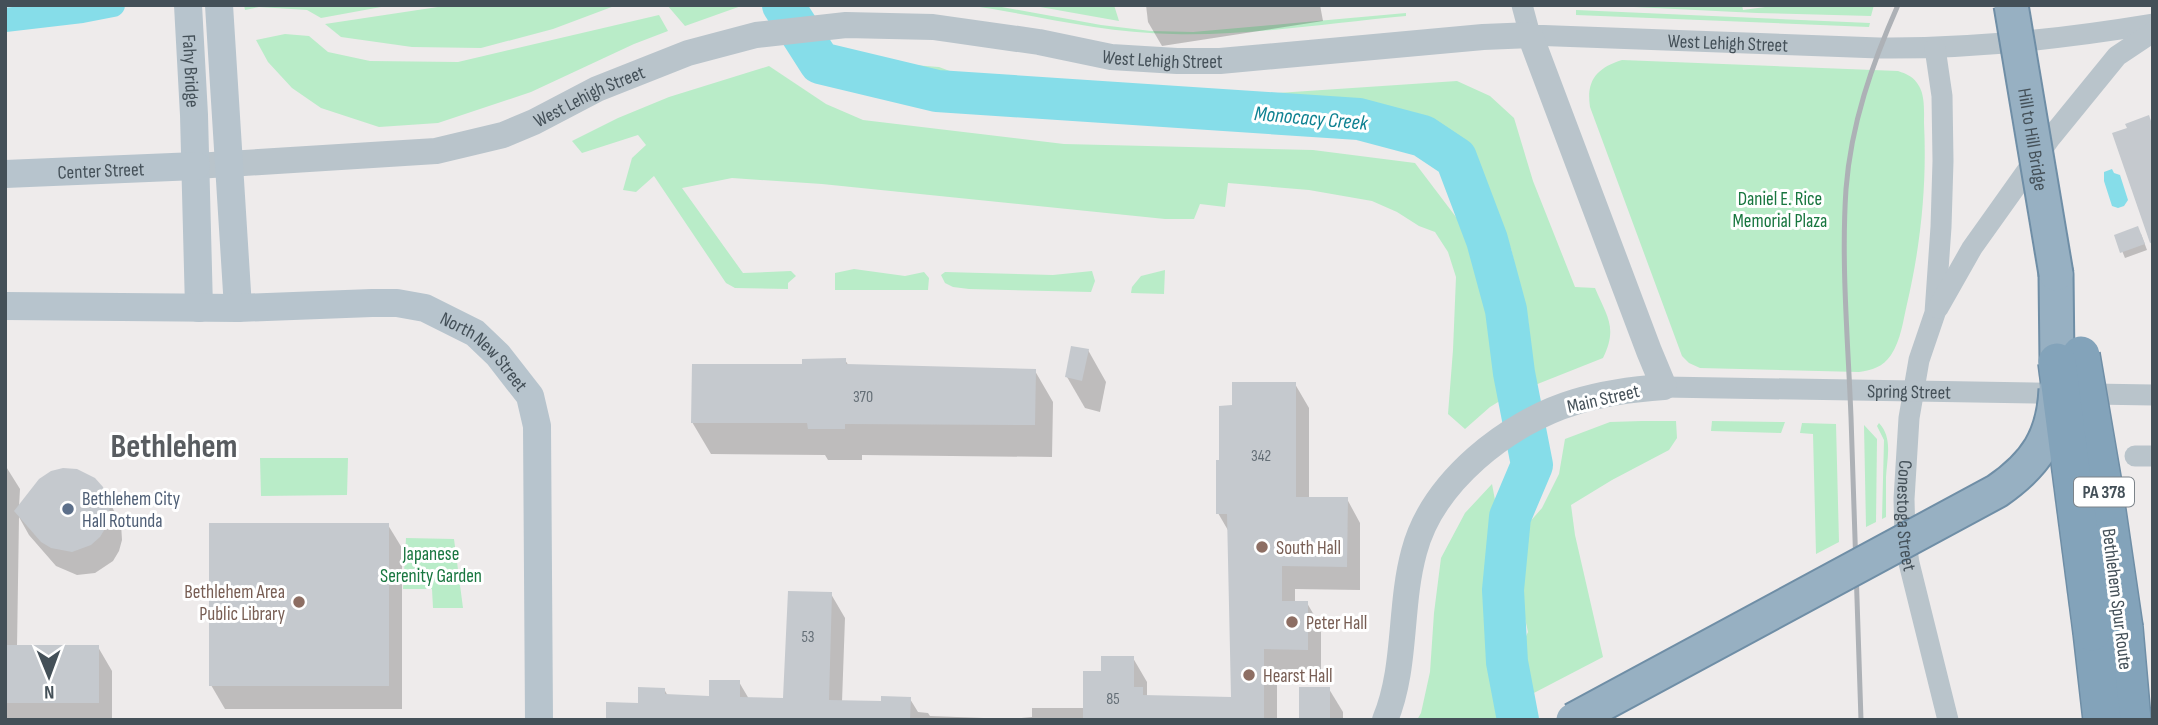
<svg xmlns="http://www.w3.org/2000/svg" width="2158" height="725" font-family="'Sofia Sans Condensed',sans-serif">
	<style>
		.green { fill: #b9ecc8 }
		.water { fill: #86dde9 }
		.shadow { fill: #0003 }
		.lines { fill: none; stroke-linecap: round; stroke-linejoin: round }
		.canal { stroke: #86dde9; stroke-width: 24 }
		.river { stroke: #86dde9; stroke-width: 42 }
		.building { fill: #c5c9ce }
		.trunk-casing { stroke: #6f8ea6; stroke-width: 37 }
		.motorway-casing { stroke: #6f8ea6; stroke-width: 40 }
		.minor { stroke: #b9c4cb; stroke-width: 21 }
		.tertiary { stroke: #b9c4cb; stroke-width: 26 }
		.secondary { stroke: #b7c4cd; stroke-width: 28 }
		.trunk { stroke: #97b0c2; stroke-width: 33 }
		.motorway { stroke: #83a3ba; stroke-width: 37 }
		.rail { stroke: #adb1b6; stroke-width: 5 }
		.trunk-bridge-casing { stroke: #6f8ea6; stroke-width: 37; stroke-linecap: butt }
		.motorway-bridge-casing { stroke: #6f8ea6; stroke-width: 40; stroke-linecap: butt }
		.trunk-bridge { stroke: #97b0c2; stroke-width: 33 }
		.motorway-bridge { stroke: #83a3ba; stroke-width: 37 }
		.service-dot { fill: #5c6f8a; stroke: #fff; stroke-width: 2.5 }
		.education-dot { fill: #8d6e63; stroke: #fff; stroke-width: 2.5 }
		.labels { text-anchor: middle; stroke-width: 6; stroke-linejoin: round; paint-order: stroke }
		.number-label { font-size: 16px; fill: #646e76 }
		.shield { fill: #fff; stroke: #7c848a; stroke-width: 2 }
		.shield-label { font-size: 18px; font-weight: bold; fill: #445058 }
		.street-label { font-size: 19px; fill: #445058; stroke: #fff }
		.park-label { font-size: 19px; fill: #18763f; stroke: #fff }
		.service-label { font-size: 19px; fill: #4e5e75; stroke: #fff; text-anchor: start }
		.education-label { font-size: 19px; fill: #785e54; stroke: #fff; text-anchor: start }
		.water-label { font-size: 21px; font-style: italic; fill: #0f8292; stroke: #fff }
		.town-label { font-size: 33px; font-weight: bold; fill: #585c60; stroke: #fff }
	</style>
	<rect width="100%" height="100%" fill="#eeebeb"/>
	<g class="green">
		<path d="M244 5H392L321 18 307 10 259 7 245 10Z"/>
		<path d="M451 5H617L553 29 481 48 412 47 341 37 325 24Z"/>
		<path d="M667 5H744L685 26Z"/>
		<path d="M967 5H991L1101 25 1151 31 1193 32 1406 13V16C1331 23 1248 36 1173 34 1103 33 1036 15 967 5Z"/>
		<path d="M1029 5H1114L1119 21Z"/>
		<path d="M1593 5H1742L1743 10 1780 5H1874L1871 16 1757 13Z"/>
		<path d="M1576 10 1870 23 1869 27 1576 15Z"/>
		<path d="M659 15 668 31 634 44 531 92 438 123 379 127 321 108 292 88 268 62 256 40 285 34 309 36 328 52 370 61 458 62Z"/>
		<path d="M1622 60 1898 71C1907 74 1914 77 1919 86 1925 96 1924 111 1924 123 1927 184 1921 244 1907 304 1903 321 1901 340 1891 355 1883 367 1872 370 1859 372L1700 368 1689 363 1682 356 1590 107C1586 80 1597 68 1622 60Z"/>
		<path d="M874 62 939 67 971 79 1187 99 1457 81 1490 96 1514 118 1533 181 1575 287 1595 288C1607 317 1618 327 1603 358L1535 385 1528 320 1511 249 1477 172 1451 134 1404 110 1303 103H1207L1146 100 933 80Z"/>
		<path d="M769 66 826 104 863 120 1064 144 1313 150 1415 163 1459 221 1484 283 1501 358 1503 399 1490 407 1465 429 1448 414 1453 350 1456 277 1448 252 1435 232 1419 226 1397 212 1372 201 1309 190 1228 183 1225 207 1200 204 1194 219H1165L822 184 732 178 682 188 743 273 791 271 796 276 788 283V289L735 288 726 283 654 176 636 192 623 190 632 158 646 145 638 135 582 153 572 141 618 118 669 97Z"/>
		<path d="M854 269 905 276 924 272 929 278 928 290H835V273Z"/>
		<path d="M1165 270 1164 294 1131 293 1132 287 1141 276Z"/>
		<path d="M1092 271 1095 281 1091 292 969 289 953 287 945 283 941 275 945 272 1053 275Z"/>
		<path d="M1642 421H1676L1677 438 1669 450 1612 480 1571 505 1575 535 1603 657 1530 695 1521 647 1528 632 1518 587 1521 532 1542 508 1559 474 1565 439 1610 422Z"/>
		<path d="M1712 421 1785 422 1781 433 1711 431Z"/>
		<path d="M1802 423 1836 424 1839 542 1816 554 1813 434 1800 433Z"/>
		<path d="M1879 423C1893 438 1887 458 1886 477 1886 490 1886 503 1886 517L1882 519 1884 440 1877 426Z"/>
		<path d="M1864 425 1877 439 1876 522 1866 527Z"/>
		<path d="M260 458H348L347 495 261 496Z"/>
		<path d="M1492 484 1498 516 1489 566 1490 648 1509 716 1501 720H1417L1421 713 1430 672 1434 613 1441 558 1465 513Z"/>
		<path d="M406 538 454 539 463 608H433L432 589H403Z"/>
	</g>
	<path class="water" d="M2112 169 2114 173 2120 175 2128 200 2124 206 2118 208 2112 206 2104 181V172Z"/>
	<g class="shadow">
		<path d="M1146 5H1320L1323 21 1162 46 1148 22Z"/>
		<path d="M2141 234 2147 250 2125 258 2116 236Z"/>
		<path d="M1088 350 1106 382 1100 412 1085 408 1067 377Z"/>
		<path d="M845 360 849 366 1035 371 1053 402 1052 457 862 455V460H828L825 455 711 454 692 422 804 365Z"/>
		<path d="M1295 384 1309 408V499H1347L1360 523V590L1295 589V603H1307L1321 627V674L1277 673V720H608L639 704 664 689 668 696 711 697 739 682 749 699 785 700 831 594 845 618 842 702H883L910 699 918 712 928 713 930 716 1011 719 1032 717V708H1084L1103 673 1133 658 1147 682V697L1233 699 1229 532 1218 513 1233 407Z"/>
		<path d="M5 465 20 489 19 507 102 488 121 524 122 540 119 551 113 561 95 573 77 575 56 566 29 535 19 517 17 647H98L112 671V720H5Z"/>
		<path d="M388 525 402 548V709H225L211 685Z"/>
		<path d="M1329 689 1343 712V720H1300Z"/>
	</g>
	<g class="lines">
		<path class="canal" d="M5 20 82 11 113 5"/>
		<path class="river" d="M783 5 820 63 937 91 1359 119 1423 136 1456 158 1487 240 1506 310 1514 373 1532 465 1510 517 1503 590 1507 662 1518 720"/>
	</g>
	<g class="building">
		<path d="M2149 115 2153 127V242L2150 243 2112 133 2127 128 2125 124Z"/>
		<path d="M2138 226 2145 244 2120 253 2114 235Z"/>
		<path d="M1071 346 1089 349 1082 381 1065 377Z"/>
		<path d="M846 358V364L1036 369 1035 425 845 424V429H808L807 423H691L692 364H802V359Z"/>
		<path d="M1232 382H1296V497H1348L1347 567 1282 566V601H1308V650L1264 649V720H1083V671H1101V656H1134V687H1143V695L1231 697 1227 514H1216V460H1219V406L1232 405Z"/>
		<path d="M63 468 77 469 95 478 103 487 110 507 106 527 100 537 91 545 72 552 51 548 41 542 14 511 39 479 51 471Z"/>
		<rect x="209" y="523" width="180" height="163"/>
		<path d="M788 591 832 592 829 700 881 701V696L911 697 910 720H606V702L638 703V687L665 688V694L709 696V680H740V697L783 698Z"/>
		<rect x="5" y="645" width="94" height="58"/>
		<rect x="1299" y="687" width="31" height="33"/>
	</g>
	<g class="lines">
		<g class="trunk-casing">
			<path id="trunk" d="M2056 274 2057 362"/>
		</g>
		<g class="motorway-casing">
			<g id="motorway">
				<path d="M2124 628 2132 720"/>
				<path d="M2092 632 2102 720"/>
			</g>
		</g>
		<g class="minor">
			<path id="s1" d="M1522 5 1530 35 1879 48C1971 49 2062 39 2153 24"/>
			<path id="s2" d="M1935 48 1942 96 1943 161 1941 227 1935 313 1919 360 1909 418 1904 499 1905 537 1909 563 1948 720"/>
			<path d="M1938 308 1972 248 2051 137 2117 56 2153 32"/>
			<path id="s3" d="M1664 387 2153 395"/>
			<path d="M2135 456H2153"/>
		</g>
		<path class="tertiary" id="s4" d="M196 166 436 151 503 135 534 122 597 89 688 53 756 35 846 25 933 27 1039 42 1111 57 1177 61H1220L1483 37 1530 35 1649 351 1664 387C1634 389 1604 393 1575 402 1508 422 1432 482 1414 552 1399 607 1407 667 1385 720"/>
		<g class="secondary">
			<path id="s5" d="M188 5 194 115 199 308"/>
			<path d="M219 5 238 308"/>
			<path id="s6" d="M5 174 196 166"/>
			<path id="s7" d="M5 306 238 308 372 303H397L425 308 475 333 498 355 530 396 537 426 539 720"/>
		</g>
		<use href="#trunk" class="trunk"/>
		<use href="#motorway" class="motorway"/>
		<path class="rail" d="M1861 720C1858 619 1854 518 1851 417 1848 341 1841 264 1846 189 1851 124 1872 64 1898 5"/>
		<g class="trunk-bridge-casing">
			<g id="trunk-bridge">
				<path id="s8" d="M2011 5 2056 274"/>
				<path d="M1573 720 1997 491C2036 464 2054 437 2056 389"/>
			</g>
		</g>
		<g class="motorway-bridge-casing">
			<g id="motorway-bridge">
				<path d="M2081 355 2103 484 2124 628"/>
				<path d="M2057 362 2092 632"/>
			</g>
		</g>
		<use href="#trunk-bridge" class="trunk-bridge"/>
		<use href="#motorway-bridge" class="motorway-bridge"/>
	</g>
	<circle class="service-dot" cx="68" cy="509" r="7"/>
	<g class="education-dot">
		<circle cx="1262" cy="547" r="7"/>
		<circle cx="299" cy="602" r="7"/>
		<circle cx="1292" cy="622" r="7"/>
		<circle cx="1249" cy="675" r="7"/>
	</g>
	<g class="labels">
		<g class="number-label">
			<text x="863" y="402">370</text>
			<text x="1261" y="461">342</text>
			<text x="808" y="642">53</text>
			<text x="1113" y="704">85</text>
		</g>
		<rect class="shield" x="2074" y="477.5" width="60" height="29" rx="5"/>
		<g class="shield-label">
			<text x="2104" y="498">PA 378</text>
		</g>
		<g class="street-label">
			<text dy="7" stroke="none"><textPath href="#s1" startOffset="229">West Lehigh Street</textPath></text>
			<text dy="7" stroke="none"><textPath href="#s4" startOffset="992">West Lehigh Street</textPath></text>
			<text dy="7" stroke="none"><textPath href="#s5" startOffset="66">Fahy Bridge</textPath></text>
			<text dy="7" stroke="none"><textPath href="#s4" startOffset="404">West Lehigh Street</textPath></text>
			<text dy="7" stroke="none"><textPath href="#s8" startOffset="136">Hill to Hill Bridge</textPath></text>
			<text dy="7" stroke="none"><textPath href="#s6" startOffset="96">Center Street</textPath></text>
			<text dy="7" stroke="none"><textPath href="#s7" startOffset="495">North New Street</textPath></text>
			<text dy="7" stroke="none"><textPath href="#s3" startOffset="245">Spring Street</textPath></text>
			<text transform="translate(1603 398) rotate(-13)" y="7">Main Street</text>
			<text dy="7" stroke="none"><textPath href="#s2" startOffset="472">Conestoga Street</textPath></text>
			<text transform="translate(2118 599) rotate(83)" y="7">Bethlehem Spur Route</text>
		</g>
		<g class="park-label">
			<text x="1780" y="205">Daniel E. Rice<tspan x="1780" dy="22">Memorial Plaza</tspan></text>
			<text x="431" y="560">Japanese<tspan x="431" dy="22">Serenity Garden</tspan></text>
		</g>
		<g class="service-label">
			<text x="82" y="505">Bethlehem City<tspan x="82" dy="22">Hall Rotunda</tspan></text>
		</g>
		<g class="education-label">
			<text x="1276" y="554">South Hall</text>
			<text x="285" y="598" text-anchor="end">Bethlehem Area<tspan x="285" dy="22">Public Library</tspan></text>
			<text x="1306" y="629">Peter Hall</text>
			<text x="1263" y="682">Hearst Hall</text>
		</g>
		<g class="water-label">
			<text transform="translate(1311 118) rotate(5)" y="7">Monocacy Creek</text>
		</g>
		<g class="town-label">
			<text x="174" y="457">Bethlehem</text>
		</g>
	</g>
	<rect width="2158" height="725" fill="none" stroke="#445058" stroke-width="14"/>
	<g transform="translate(49 676) rotate(179)" stroke="#ffffff" stroke-width="5" paint-order="stroke">
	<path d="M0-5L12 26L0 18L-12 26Z" fill="#445058"/>
	<text y="-10" font-size="19" font-weight="bold" text-anchor="middle" fill="#445058">N</text>
	</g>
</svg>
